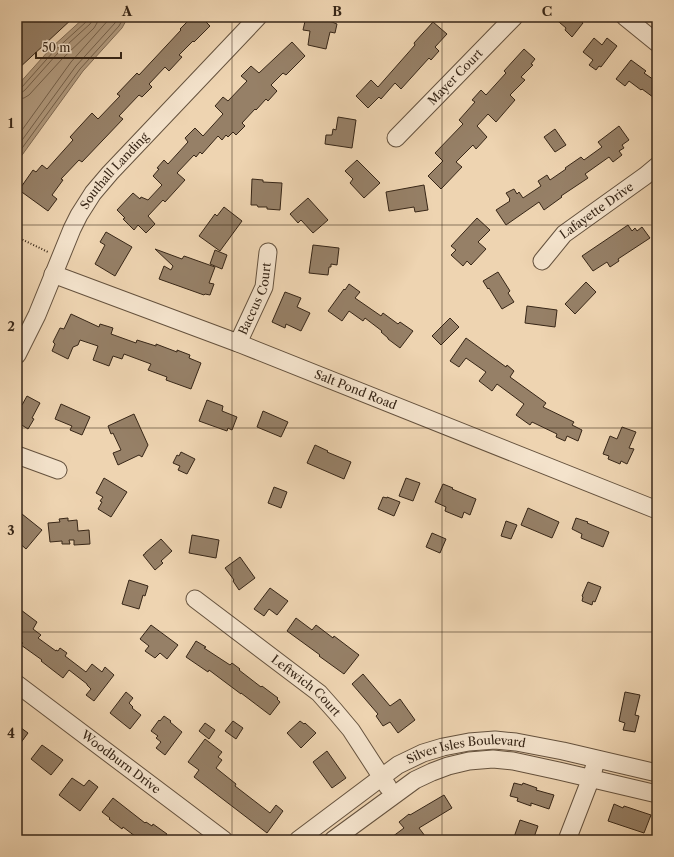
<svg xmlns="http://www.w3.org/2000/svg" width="674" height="857" font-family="'Libre Caslon Text',serif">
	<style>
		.water { fill: #b0997d; stroke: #806b54 }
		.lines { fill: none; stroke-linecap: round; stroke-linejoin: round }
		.shore { stroke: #74604a; stroke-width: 1 }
		.building { fill: #968067; stroke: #372617 }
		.minor-casing { stroke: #65523e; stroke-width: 19 }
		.path { stroke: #372617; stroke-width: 2; stroke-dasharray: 1 2; stroke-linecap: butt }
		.minor { stroke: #f4e3cc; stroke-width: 17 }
		.grid { fill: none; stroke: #372617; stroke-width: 1; stroke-opacity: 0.55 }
		.labels { text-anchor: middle; stroke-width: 3; stroke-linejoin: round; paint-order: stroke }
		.street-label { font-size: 12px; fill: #372617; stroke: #f4e3cc }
		.neatline { fill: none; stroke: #372617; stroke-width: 1.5 }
		.grid-label { font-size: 13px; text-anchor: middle; font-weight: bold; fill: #372617 }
	</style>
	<rect width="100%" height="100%" fill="#eed4b1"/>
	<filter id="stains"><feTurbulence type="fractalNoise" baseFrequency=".005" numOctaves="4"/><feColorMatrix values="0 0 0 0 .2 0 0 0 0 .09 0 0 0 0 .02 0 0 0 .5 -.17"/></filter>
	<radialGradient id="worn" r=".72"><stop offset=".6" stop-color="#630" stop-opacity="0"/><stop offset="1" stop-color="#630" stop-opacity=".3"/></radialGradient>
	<path class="water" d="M85 17H128L122 28 83 71 17 162V86L51 48Z"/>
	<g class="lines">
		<g class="shore">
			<path d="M17 88 22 87 54 51 86 22 87 17"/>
			<path d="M17 93H21L25 90 57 54 90 24 92 21V17"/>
			<path d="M17 99 24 98 29 95 62 59 94 28 97 23 98 17"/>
			<path d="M17 137 71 62 111 17"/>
			<path d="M17 147 76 66 115 23 118 17"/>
			<path d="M17 155 80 69 119 26 124 17"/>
		</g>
	</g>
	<g class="building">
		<path d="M17 17H74L17 70Z"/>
		<path d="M192 17H201L210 26 194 42 193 41 179 55 182 57 169 71 165 67 149 84 152 87 142 97 139 95 119 116 123 119 82 162 79 160 61 179 63 180 52 195 57 199 48 211 19 190 33 170 36 172 42 165 47 169 73 140 70 137 92 113 98 119 120 96 117 94 137 73 139 75 181 30 180 29Z"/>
		<path d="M306 17 332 22 337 24 335 33 330 32 326 49 308 45 310 31 303 30Z"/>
		<path d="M553 17H576L583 23 572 37 565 30 566 28Z"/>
		<path d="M433 22 447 34 435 47 439 51 431 60 429 58 401 89 395 83 381 99 379 97 368 108 356 96 371 80 378 87 415 45 414 43Z"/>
		<path d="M594 38 602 45 607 38 617 46 601 67 599 66 596 70 589 65 593 60 583 52Z"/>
		<path d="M292 42 305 56 286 75 283 73 271 85 277 91 268 101 266 99 256 110 255 109 242 123 245 126 236 135 233 132 228 137 226 135 222 140 218 136 202 154 200 152 196 157 194 155 177 173 185 180 165 202 163 200 148 216 155 224 146 233 138 225 134 230 123 219 125 218 117 210 133 193 140 199 141 197 148 200 162 185 153 176 159 169 157 168 164 160 168 164 188 142 185 138 195 128 203 136 223 114 215 106 223 97 228 101 247 81 241 76 251 66 259 73Z"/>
		<path d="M524 49 535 59 531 64 533 65 521 77 525 80 510 95 515 100 496 122 488 114 477 126 487 137 476 149 473 145 456 162 462 167 441 189 428 176 443 161 435 153 463 124 459 120 475 102 472 100 481 90 486 95 506 73 504 71Z"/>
		<path d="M631 60 646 71 644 73 657 82V100L642 89 641 90 629 81 625 86 616 79Z"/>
		<path d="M338 117 356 120 352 148 325 144 326 135H332L333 129 336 130Z"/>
		<path d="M619 126 629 140 622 145 624 148 619 151 622 155 613 162 609 157 585 174 588 178 561 196 562 197 544 210 539 202 506 225 496 210 510 201 509 200 510 199 506 193 514 189 517 194 519 192 523 198 541 186 538 181 547 175 550 180 566 169 565 168 581 157 584 160 602 147 598 142Z"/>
		<path d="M555 129 566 145 555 152 544 137Z"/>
		<path d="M357 160 380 183 364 198 350 183 353 179 345 171Z"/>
		<path d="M252 179 263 180V182L282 183 280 210 267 209V207H258L257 205H251Z"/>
		<path d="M424 185 428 210 415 212 414 207 389 211 386 192Z"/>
		<path d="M308 198 328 220 313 233 301 220 298 223 290 214Z"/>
		<path d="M224 207 242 221 220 251 199 236 215 214 217 216Z"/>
		<path d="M477 218 490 230 478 242 486 249 471 265 467 261 463 266 451 255 456 250 451 246Z"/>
		<path d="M628 225 632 231 635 228 637 231 642 227 650 238 618 259 619 261 610 267 607 262 593 271 582 256Z"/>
		<path d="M106 232 132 247 115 276 95 264 105 245 100 242Z"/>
		<path d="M313 245 339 248 337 265 331 264V267H329L328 275 309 273Z"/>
		<path d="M155 249 182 259 184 256 215 267 209 283 214 284 210 295 205 294 204 295 159 279 164 266 171 270 173 266Z"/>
		<path d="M215 250 227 255 222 269 210 264Z"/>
		<path d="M498 272 510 291 508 293 514 302 502 309 489 288 488 289 483 281Z"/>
		<path d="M586 282 596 292 575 314 565 304Z"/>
		<path d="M349 284 360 292 355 298 381 316 383 313 398 324 400 322 413 331 400 348 388 339V338L381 332 382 331 365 318 363 321 349 311 342 321 328 311 344 289 345 290Z"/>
		<path d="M285 292 301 298 297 307 310 313 301 331 286 324 285 328 272 322Z"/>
		<path d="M527 306 557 310 555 327 525 323Z"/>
		<path d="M71 314 99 327 100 324 113 328 111 334 136 343 137 340 156 346V344L177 352V350L190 355 189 358 201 363 191 389 166 380 167 377 148 370 151 364 124 354 122 359 113 356 109 366 93 360 98 346 80 340 78 345 73 347 68 359 52 351 55 344 53 342 60 328 64 329Z"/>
		<path d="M450 318 459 327 441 345 432 336Z"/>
		<path d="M466 338 506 367 507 365 514 371 510 377 546 403 543 407 574 422 572 425 582 430 578 441 567 436 565 441 556 437 557 434 532 422 530 425 516 415 524 404 497 384 492 391 479 381 486 372 466 358 459 367 450 361Z"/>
		<path d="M27 396 40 403 32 418 34 419 28 429 17 422V410L21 404 22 405Z"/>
		<path d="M207 400 223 406 222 411 237 417 232 430 228 428 227 431 199 421Z"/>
		<path d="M61 404 90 417 82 435 70 430 72 426 55 419Z"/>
		<path d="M263 411 288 422 281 437 257 427Z"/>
		<path d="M134 414 148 445 142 457 139 455 118 465 113 453 121 450 113 433 111 434 108 426Z"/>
		<path d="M622 427 636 432 629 448 634 449 627 464 621 461 620 464 608 459 609 456 603 454 610 436 617 439Z"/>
		<path d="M315 445 328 451 327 452 351 462 344 479 307 463Z"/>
		<path d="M181 452 195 459 187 474 178 470 180 466 173 463 177 455 179 456Z"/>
		<path d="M104 478 127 492 111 517 98 509 102 502 100 501 103 497 96 493Z"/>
		<path d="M406 478 420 483 413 501 399 496Z"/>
		<path d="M443 484 453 488 452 489 476 499 470 515 464 512 462 518 445 511 446 507 435 502Z"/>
		<path d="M274 487 287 492 281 508 268 503Z"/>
		<path d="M383 497 387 498V497L400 502 394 516 378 509Z"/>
		<path d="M528 508 559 522 552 538 521 525Z"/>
		<path d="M17 510 42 530 26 549 17 541Z"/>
		<path d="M68 518V521L77 520 78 531 89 530 90 544 74 545V540H69L70 544H62V541L50 542 48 523 60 522 59 519Z"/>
		<path d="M576 518 588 522 587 523 609 532 603 547 581 538 582 534 572 529Z"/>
		<path d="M506 521 517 525 511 539 501 536Z"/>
		<path d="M432 533 446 539 440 553 426 547Z"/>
		<path d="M192 535 219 540 216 558 189 553Z"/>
		<path d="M161 539 172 551 161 561 163 563 155 570 143 555 145 554V553Z"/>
		<path d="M240 557 255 578 239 590 233 581 234 580 225 568Z"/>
		<path d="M129 580 148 586 145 596 143 595 139 609 122 604Z"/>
		<path d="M588 582 601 587 595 602 593 601 592 605 582 601 583 597 582 596Z"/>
		<path d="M270 588 288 601 277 615 269 609 264 616 254 609Z"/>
		<path d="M17 607 37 622 33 629 41 635 38 638 56 651V650L58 651 60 648 67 653 65 656 86 672 92 664 102 672 105 667 114 675 94 701 86 695 91 689 87 685V684L69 670 63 678 41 661 42 660 21 645 23 643 20 641 21 640 17 638Z"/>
		<path d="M296 618 312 630 316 625 333 638 334 636 359 655 344 674 319 656 320 655 287 631Z"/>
		<path d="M151 625 178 645 167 659 160 653 155 658 145 651 149 646 140 639Z"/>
		<path d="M196 641 206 647 204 648 230 665 232 663 240 669 239 670 261 687 262 686 278 698 277 699 280 702 270 715 241 693V694L209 670 208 672 186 657Z"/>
		<path d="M363 674 390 706 400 699 415 720 398 733 390 722 383 726 376 716 378 714 352 684Z"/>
		<path d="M126 692 133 698 129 703 133 707 132 708 141 715 130 729 110 713Z"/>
		<path d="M625 692 640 695 635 715 639 716 635 732 623 730 625 723 619 721Z"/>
		<path d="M164 716 171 721 170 722 182 732 165 755 156 748 161 742 156 738 158 736 151 731 159 720 160 721Z"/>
		<path d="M233 721 243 728 236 739 225 731Z"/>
		<path d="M300 721 304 724 305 723 316 733 301 748 287 733Z"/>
		<path d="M205 723 215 730 209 739 199 731Z"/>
		<path d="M17 725 28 733 17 748Z"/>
		<path d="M205 739 222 752 218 757 222 760 216 768 236 784 235 786 270 813 276 805 283 811 267 833 194 777 199 770 188 762Z"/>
		<path d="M42 745 63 760 51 775 31 759Z"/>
		<path d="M327 751 346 778 332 788 313 762Z"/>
		<path d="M72 778 84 786 89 780 98 787 80 811 59 795Z"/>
		<path d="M514 783 522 785 523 783 537 788 536 790 554 795 549 809 531 803V806L517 801 518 798 510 796Z"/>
		<path d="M444 795 452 808 419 828 428 840H388L404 828 399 822 409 814 410 815Z"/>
		<path d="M113 798 145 823 146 822 152 826 153 824 167 834 163 840H140L123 827 122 829 109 819 110 818 102 812Z"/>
		<path d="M614 804 623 808 624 806 651 815 644 833 608 821Z"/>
		<path d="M520 820 538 826 533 840H513Z"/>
	</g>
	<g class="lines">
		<g class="minor-casing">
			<g id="minor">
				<path d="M625 17 657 43"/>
				<path id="s1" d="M396 138 514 17"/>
				<path id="s2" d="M542 261 564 234 645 176 657 166"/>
				<path id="s3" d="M53 274 238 343 657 510"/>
				<path id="s4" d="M238 343 264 287 268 252"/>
				<path id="s5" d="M17 355 37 315 72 229 79 215 93 193 110 173 258 17"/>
				<path d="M17 455 58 470"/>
				<path id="s6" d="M195 599 319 693 335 711 351 730 388 787"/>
				<path id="s7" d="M17 684 224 840"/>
				<path id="s8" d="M298 840 398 765 423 753 443 747 469 742 495 740 516 742 563 751 657 773"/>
				<path d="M333 840 415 780 432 772 448 766 469 761 493 759 513 761 559 771 657 794"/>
				<path d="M567 840 591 778 594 768"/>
			</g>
		</g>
		<path class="path" d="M17 237 48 252"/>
		<use href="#minor" class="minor"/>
	</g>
	<path class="grid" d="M232 17V840M442 17V840M17 225H657M17 428H657M17 632H657"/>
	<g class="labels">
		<g class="street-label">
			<text dy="4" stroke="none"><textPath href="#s1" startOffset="85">Mayer Court</textPath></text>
			<text dy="4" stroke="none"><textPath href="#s5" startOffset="210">Southall Landing</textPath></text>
			<text dy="4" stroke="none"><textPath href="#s2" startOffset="75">Lafayette Drive</textPath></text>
			<text dy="4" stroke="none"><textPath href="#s4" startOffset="48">Baccus Court</textPath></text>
			<text dy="4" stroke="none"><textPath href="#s3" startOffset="324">Salt Pond Road</textPath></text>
			<text dy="4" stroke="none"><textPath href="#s6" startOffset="141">Leftwich Court</textPath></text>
			<text dy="4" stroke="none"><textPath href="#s8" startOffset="196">Silver Isles Boulevard</textPath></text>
			<text dy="4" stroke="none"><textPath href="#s7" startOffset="130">Woodburn Drive</textPath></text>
		</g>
	</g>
	<rect width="674" height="857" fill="none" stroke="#eed4b1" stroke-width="44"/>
	<path d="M36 52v6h85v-6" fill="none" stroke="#372617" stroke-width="2"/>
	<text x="42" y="52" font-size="12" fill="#372617" stroke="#f4e3cc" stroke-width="3" paint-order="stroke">50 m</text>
	<rect x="22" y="22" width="630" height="813" class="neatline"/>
	<g class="grid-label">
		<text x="127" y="16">A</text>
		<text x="337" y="16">B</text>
		<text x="547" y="16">C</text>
		<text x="11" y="128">1</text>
		<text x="11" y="331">2</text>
		<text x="11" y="535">3</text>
		<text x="11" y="738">4</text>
	</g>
	<rect width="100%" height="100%" filter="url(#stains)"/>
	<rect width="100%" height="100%" fill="url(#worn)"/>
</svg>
